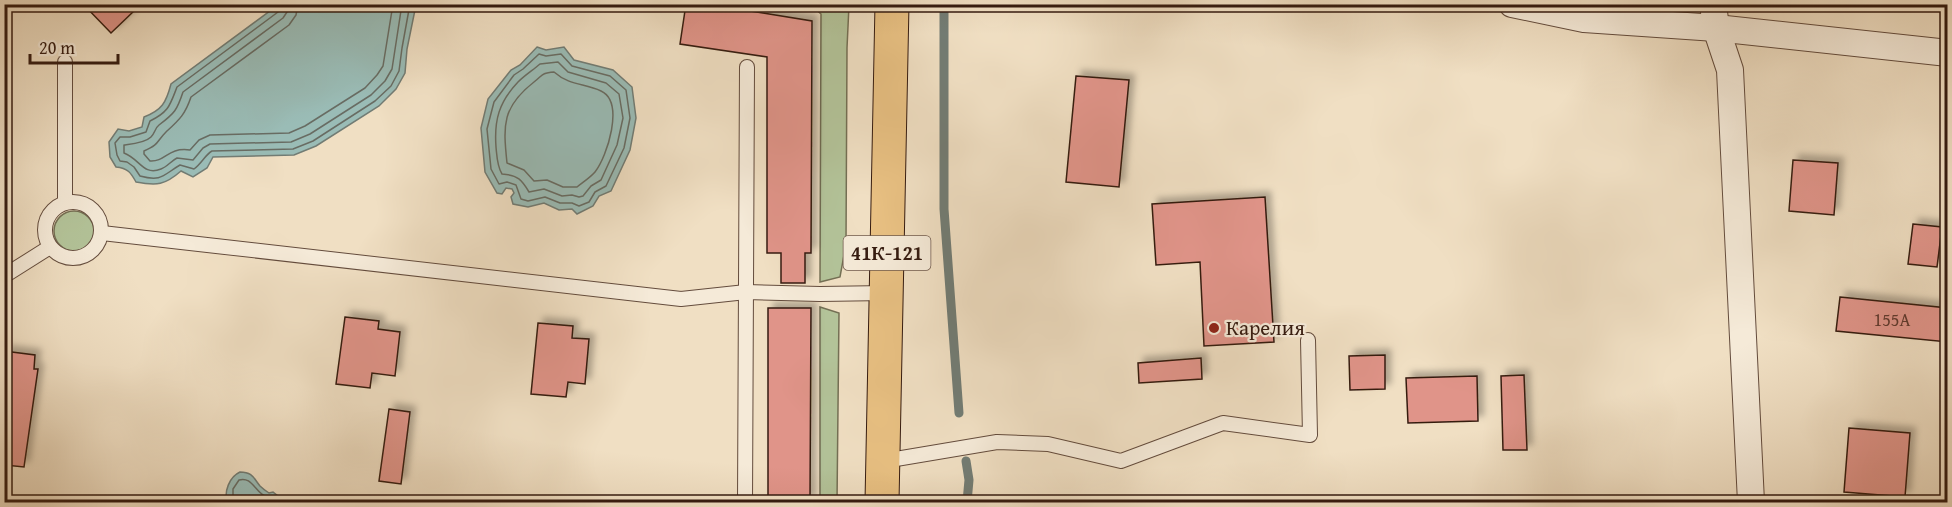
<svg xmlns="http://www.w3.org/2000/svg" width="1952" height="507" font-family="'Gentium Book Plus',serif">
	<style>
		.green { fill: #b3c399; stroke: #746f54; stroke-width: 1.5 }
		.water { fill: #9abcb6; stroke: #727c74; stroke-width: 1.5 }
		.lines { fill: none; stroke-linecap: round; stroke-linejoin: round }
		.shore { stroke: #686c63; stroke-width: 1.5 }
		.stream { stroke: #727c74; stroke-width: 9 }
		.building { fill: #e09489; stroke: #351b10; stroke-width: 1.5; filter: url(#shadow) }
		.lane-casing { stroke: #644c3d; stroke-width: 16 }
		.street-casing { stroke: #644c3d; stroke-width: 28 }
		.primary-casing { stroke: #351b10; stroke-width: 35 }
		.lane { stroke: #f5ead8; stroke-width: 14 }
		.street { stroke: #f5ead8; stroke-width: 26 }
		.primary { stroke: #e8c082; stroke-width: 33 }
		.poi-dot { fill: #8f2418; stroke: #f5ead8; stroke-width: 2 }
		.labels { text-anchor: middle; stroke-width: 4.5; stroke-linejoin: round; paint-order: stroke }
		.number-label { font-size: 18px; fill: #60392e }
		.shield { fill: #f5ead8; stroke: #6f594c; stroke-width: 1.5 }
		.shield-label { font-size: 20px; font-weight: bold; fill: #351b10 }
		.poi-label { font-size: 21px; fill: #351b10; stroke: #f5ead8; text-anchor: start }
	</style>
	<defs>
		<filter id="shadow"><feDropShadow dx="5.5" dy="-5.5" stdDeviation="3" flood-color="#0004"/></filter>
	</defs>
	<rect width="100%" height="100%" fill="#f0dfc3"/>
	<filter id="stains"><feTurbulence type="fractalNoise" baseFrequency=".00333" numOctaves="4"/><feColorMatrix values="0 0 0 0 .2 0 0 0 0 .09 0 0 0 0 .02 0 0 0 .5 -.17"/></filter>
	<radialGradient id="worn" r=".72"><stop offset=".6" stop-color="#630" stop-opacity="0"/><stop offset="1" stop-color="#630" stop-opacity=".3"/></radialGradient>
	<g class="green">
		<path d="M811 5H849L847 48 846 244 840 277 820 282 821 14Z"/>
		<circle cx="74" cy="231" r="20"/>
		<path d="M820 307 839 313 837 502H820Z"/>
	</g>
	<g class="water">
		<path d="M278 5H416L407 49 405 73 396 89 379 106 316 146 294 155 213 157 207 168 193 177 181 171C165 185 157 186 136 182 131 173 128 168 116 167L110 157 109 142 118 129 129 131 142 127 144 117C162 110 166 103 171 84Z"/>
		<path d="M537 47 546 50 564 47 574 60 613 70 632 87 636 118 630 150 611 191 599 196 593 206 577 214 572 209 559 210 544 203 528 207 513 204 511 197 514 193 512 189 506 188 502 194 497 193 485 172 481 128 488 99 511 70 520 65Z"/>
		<path d="M240 472C253 472 254 479 260 486 263 489 266 491 269 493L273 492 278 496 280 502H227C224 492 229 477 240 472Z"/>
	</g>
	<g class="lines">
		<g class="shore">
			<path d="M281 4 278 12 177 87C170 105 169 112 150 121L146 132 130 137H120L115 143 117 155 120 161 127 162 134 167 140 176C162 182 163 175 180 165L194 169C202 163 205 155 212 151L293 149 313 141 375 101 391 86 399 71 402 48 410 4"/>
			<path d="M289 4 287 12 283 18 183 92C177 110 175 113 159 125 155 128 155 133 151 137 145 143 132 144 124 145V153C140 159 143 176 161 169 167 167 171 161 177 158L193 160 203 148 210 144 291 142 310 134 371 95 385 81 392 69 402 4"/>
			<path d="M298 4 296 15 289 25 191 97C185 115 179 120 166 132 156 142 160 144 144 151V154L150 161C166 162 167 147 190 150L199 140 210 135 289 133 305 126 365 88 377 75 383 66 393 4"/>
			<path d="M539 54 546 56 561 54 572 66 610 76 626 90 630 118 624 148 606 186 595 192 589 202 579 206 572 203H560L545 197 528 201 521 199 516 185 507 182 499 184 491 169 487 129 494 102 514 75 523 69Z"/>
			<path d="M558 62 568 72 606 83 619 94 623 118 617 145 601 180 591 186 583 196 579 197 572 195 562 196 544 189 529 192C522 180 518 175 502 174 497 166 497 157 496 147 494 120 499 102 518 82 524 76 533 70 540 64Z"/>
			<path d="M554 72C570 86 584 83 601 91 625 102 607 157 595 172 592 176 582 183 577 187H563L547 180 534 181 524 170 507 163C503 125 502 107 534 82 543 75 541 73 554 72Z"/>
			<path d="M233 502V489L239 480C254 476 254 495 272 499L274 502"/>
		</g>
		<g class="stream">
			<path d="M944 4V209L959 413"/>
			<path d="M966 461 969 480 967 502"/>
		</g>
	</g>
	<g class="building">
		<path d="M83 4H129L135 10 111 33Z"/>
		<path d="M686 4H707L812 21 811 253H805V283H781V253H767V57L680 44Z"/>
		<path d="M1076 76 1129 80 1119 187 1066 182Z"/>
		<path d="M1793 160 1838 163 1834 215 1789 211Z"/>
		<path d="M1265 197 1274 342 1204 346 1200 262 1156 265 1152 204Z"/>
		<path d="M1913 224 1942 227 1937 267 1908 264Z"/>
		<path d="M1840 297 1948 308V342L1836 331Z"/>
		<path d="M768 308H811L810 502H768Z"/>
		<path d="M345 317 379 321 378 329 400 332 395 376 372 373 370 388 336 384Z"/>
		<path d="M538 323 573 326 572 338 589 339 585 384 568 382 566 397 531 394Z"/>
		<path d="M4 351 35 355 34 369H38L24 467 5 465 4 470Z"/>
		<path d="M1385 355V389L1350 390 1349 356Z"/>
		<path d="M1201 358 1202 379 1139 383 1138 363Z"/>
		<path d="M1524 375 1527 450H1503L1501 376Z"/>
		<path d="M1477 376 1478 421 1408 423 1406 378Z"/>
		<path d="M389 409 410 412 401 484 379 481Z"/>
		<path d="M1849 428 1910 433 1905 497 1844 492Z"/>
	</g>
	<g class="lines">
		<g class="lane-casing">
			<g id="lane">
				<path d="M65 62V202"/>
				<circle cx="73" cy="230" r="28"/>
				<path d="M102 233 681 299 746 292 820 294 886 293"/>
				<path d="M4 276 50 247"/>
				<path d="M884 461 997 442 1048 444 1121 461 1223 423 1310 435 1308 340"/>
				<path d="M745 502 747 67"/>
			</g>
		</g>
		<g class="street-casing">
			<g id="street">
				<path d="M1512 4 1584 19 1716 28 1948 53"/>
				<path d="M1713 4 1716 28 1730 70 1751 502"/>
			</g>
		</g>
		<g class="primary-casing">
			<path id="primary" d="M882 502 892 4"/>
		</g>
		<use href="#lane" class="lane"/>
		<use href="#street" class="street"/>
		<use href="#primary" class="primary"/>
	</g>
	<circle class="poi-dot" cx="1214" cy="328" r="6"/>
	<g class="labels">
		<g class="number-label">
			<text x="1892" y="326">155А</text>
		</g>
		<rect class="shield" x="843.5" y="236" width="87" height="34" rx="4.5"/>
		<g class="shield-label">
			<text x="887" y="260">41К-121</text>
		</g>
		<g class="poi-label">
			<text x="1226" y="335">Карелия</text>
		</g>
	</g>
	<rect width="1952" height="507" fill="none" stroke="#f0dfc3" stroke-width="24"/>
	<rect x="6" y="6" width="1940" height="495" fill="none" stroke="#351b10" stroke-width="3"/>
	<rect x="12" y="12" width="1928" height="483" fill="none" stroke="#351b10" stroke-width="1.5"/>
	<path d="M30 54v9h88v-9" fill="none" stroke="#351b10" stroke-width="3"/>
	<text x="39" y="54" font-size="18" fill="#351b10" stroke="#f5ead8" stroke-width="4.5" paint-order="stroke">20 m</text>
	<rect width="100%" height="100%" filter="url(#stains)"/>
	<rect width="100%" height="100%" fill="url(#worn)"/>
</svg>
